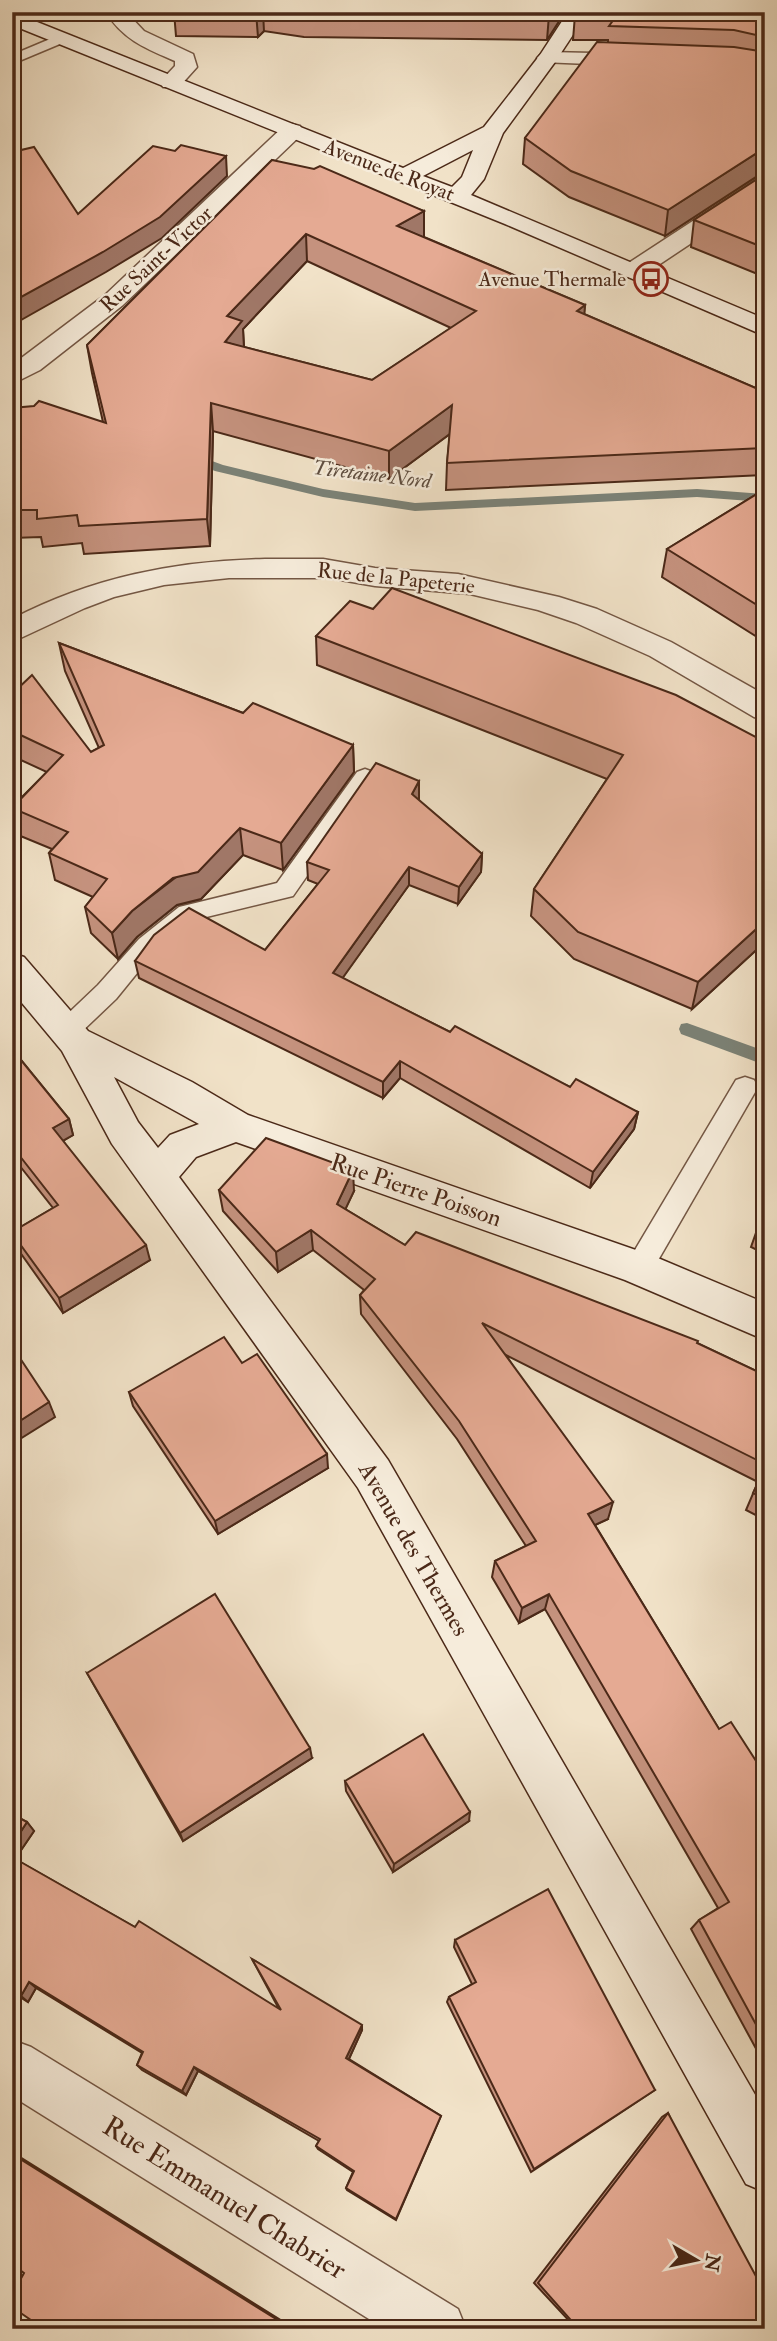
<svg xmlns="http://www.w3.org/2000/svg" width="777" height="2341" font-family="'IM FELL Double Pica',serif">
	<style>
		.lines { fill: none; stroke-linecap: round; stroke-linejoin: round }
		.stream { fill: #7b8277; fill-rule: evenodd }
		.lane-casing { stroke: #745744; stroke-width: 3 }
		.street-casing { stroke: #745744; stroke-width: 3 }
		.secondary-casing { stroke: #4b2918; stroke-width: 3 }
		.lane { fill: #f6ecdb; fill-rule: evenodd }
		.street { fill: #f6ecdb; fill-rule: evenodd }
		.secondary { fill: #f6ecdb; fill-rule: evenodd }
		.wall { fill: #c5927e; stroke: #4b2918; stroke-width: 2; fill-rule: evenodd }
		.shaded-wall { fill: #a07767; stroke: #4b2918; stroke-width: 2 }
		.building { fill: #e5aa93; stroke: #4b2918; stroke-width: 2; fill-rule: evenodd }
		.labels { text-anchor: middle; stroke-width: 5; stroke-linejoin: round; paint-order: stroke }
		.far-street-label { font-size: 21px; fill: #4b2918; stroke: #f6ecdb }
		.far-poi-label { font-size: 21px; fill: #4b2918; stroke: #f6ecdb; text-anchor: end }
		.far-water-label { font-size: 21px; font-style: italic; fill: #5f4e40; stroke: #f6ecdb }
		.street-label { font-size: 24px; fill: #4b2918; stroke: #f6ecdb }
		.near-street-label { font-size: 28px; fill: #4b2918; stroke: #f6ecdb }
	</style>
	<rect width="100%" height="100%" fill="#f1e2c8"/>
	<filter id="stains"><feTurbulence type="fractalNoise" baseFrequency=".00286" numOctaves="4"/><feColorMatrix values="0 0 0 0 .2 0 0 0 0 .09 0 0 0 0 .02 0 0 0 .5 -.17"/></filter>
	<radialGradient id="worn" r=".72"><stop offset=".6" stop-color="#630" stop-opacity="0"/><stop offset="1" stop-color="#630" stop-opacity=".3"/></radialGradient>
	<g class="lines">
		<g class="stream">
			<path d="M190 453 223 465 323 489 415 503 697 489 765 494V502L697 497 415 511 323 497 215 471 186 460 184 457Z"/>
			<path d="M687 1023 765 1051V1065L681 1034 679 1029 681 1024Z"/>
		</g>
		<g class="lane-casing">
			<g id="lane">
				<path d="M62 34 69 38 67 41 12 64V55Z"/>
				<path d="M365 769 373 772 376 777 293 896 194 920 155 951 116 999 75 1038 66 1041 57 1038 54 1031 57 1024 98 985 139 939 179 907 277 883 357 772Z"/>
				<path d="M745 1077 754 1080 758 1087 649 1276 639 1280 629 1276 625 1268 629 1260 736 1080Z"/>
			</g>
		</g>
		<g class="street-casing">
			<g id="street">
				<path d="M106 12H126L144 31 193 54 197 67 179 87H163L160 82 175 66V61C147 49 123 40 106 12Z"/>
				<path d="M548 52 637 54 644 56 648 60 644 64 637 66 541 62 537 58 541 54Z"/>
				<path d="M292 124 300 126 303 131 300 136 123 305 40 370 12 384V365L105 295 284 126Z"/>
				<path d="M765 177V194L642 276 633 278 624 276 621 271 624 266 757 179Z"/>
				<path d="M265 559H323L375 568 458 574 559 597 597 609 671 642 765 695V720L754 717 650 656 576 623 538 610 470 594 375 586 329 578H229L164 585 114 597 85 608 12 642V619C93 577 175 561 265 559Z"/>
				<path d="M12 2040 31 2047 458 2309 466 2329H385L12 2096Z"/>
			</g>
		</g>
		<g class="secondary-casing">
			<g id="secondary">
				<path d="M12 12 403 168 484 127 540 55 568 12H588L555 62 503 133 484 179 471 195 765 319V336L505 224 12 25ZM473 150 462 177 452 187 423 176Z"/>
				<path d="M12 953 24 957 88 1031 192 1082 248 1115 653 1256 765 1303V1340L625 1280 236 1142 196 1157 179 1177 388 1460 765 2112V2192L746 2184 358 1488 112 1144 62 1051 12 991ZM114 1077 199 1124 170 1135 158 1148 138 1122Z"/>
			</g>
		</g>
		<use href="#lane" class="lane"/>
		<use href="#street" class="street"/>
		<use href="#secondary" class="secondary"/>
	</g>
	<g class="wall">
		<path d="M174 12H565L547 40 304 37 264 31 258 37 176 36Z"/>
		<path d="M765 12V277L691 247 694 220 763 176 756 177 665 236 569 197 523 164 525 138 608 42V40H573L575 15Z"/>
		<path d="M272 160 424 211V237L585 305 584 314 765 392V475L446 490 447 463 450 434 389 479 213 431 210 546 84 554 82 543 43 547 41 537 12 538V408L103 422 92 373 87 345ZM307 261 451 328 372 380 244 347 243 329Z"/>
		<path d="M765 489V642L662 577 667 549Z"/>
		<path d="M373 609 765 742V942L692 1009 574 959 531 916 534 889 607 779 317 665 316 636Z"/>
		<path d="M59 643 243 713 353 745 354 772 283 870 243 855 201 899 177 905 137 937 118 959 91 933 85 907 93 897 55 880 49 853 52 849 18 835 12 810V807L47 772 12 756V694L91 752 99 748 65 671Z"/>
		<path d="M419 781 418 800 482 854 481 872 458 904 409 885 342 978 450 1032 570 1087 638 1112 634 1129 590 1188 400 1078 383 1098 139 978 135 961 265 950 318 884 308 880 307 862Z"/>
		<path d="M12 1049 69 1119 73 1135 63 1141 150 1260 63 1313 17 1248 12 1234V1232L53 1208 12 1156Z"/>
		<path d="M219 1190 354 1191 345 1209 405 1245 697 1343 765 1375V1520L746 1510 758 1482 506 1355 608 1519 595 1525 719 1729 765 1775V2054L760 2056 691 1929 699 1920 718 1908 545 1609 519 1623 492 1577 495 1561 526 1546 457 1439 361 1314 360 1295 364 1290 313 1250 278 1272 223 1211Z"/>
		<path d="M765 1218V1254L751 1247 757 1230Z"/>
		<path d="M242 1363 328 1468 218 1534 133 1406 129 1392Z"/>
		<path d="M87 1673 312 1758 183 1841Z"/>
		<path d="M345 1781 469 1821 393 1872 346 1791Z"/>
		<path d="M12 1814 27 1822 34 1831 15 1859 279 2009 252 1959 362 2030 349 2059 441 2116 396 2220 347 2190 346 2188 353 2172 318 2149 316 2146 319 2141 198 2071 186 2095 142 2070 137 2065 142 2053 36 1988 28 2002 12 1992Z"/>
		<path d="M455 1940 655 2090 531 2172 447 2002 449 1997 472 1984 454 1947Z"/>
		<path d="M668 2113 765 2329H578L573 2325 534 2283 662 2117Z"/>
	</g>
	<g class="shaded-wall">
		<path d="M256 12H263L264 31 258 37Z"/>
		<path d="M550 12H565L547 40 549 15Z"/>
		<path d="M765 150V175L756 177 665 236 668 210 760 151Z"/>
		<path d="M226 156 227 176 162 238 106 272 14 324 12 313V302Z"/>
		<path d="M424 211V238L397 226Z"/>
		<path d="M306 234 307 261 243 329 244 348 225 342 227 316Z"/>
		<path d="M585 305 583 332 577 311Z"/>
		<path d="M211 403 213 431 210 546 207 519Z"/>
		<path d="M452 405 451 433 389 479V451Z"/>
		<path d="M353 745 354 772 283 870 281 843Z"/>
		<path d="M419 781V799L411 812 412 794Z"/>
		<path d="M240 828 243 855 201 899 177 905 137 937 118 959 112 933 132 911Z"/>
		<path d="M482 854 481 872 458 904 459 887Z"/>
		<path d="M409 867V885L334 990 333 973Z"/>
		<path d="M765 921V942L692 1009 698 982Z"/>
		<path d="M400 1061V1078L383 1098V1082Z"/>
		<path d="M638 1112 634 1129 590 1188 593 1172Z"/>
		<path d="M69 1119 73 1135 57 1144 53 1128Z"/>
		<path d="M353 1170 354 1191 338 1225 337 1204Z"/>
		<path d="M311 1230 313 1250 278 1272 276 1252Z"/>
		<path d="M146 1245 150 1260 63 1313 59 1298Z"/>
		<path d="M49 1402 55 1417 12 1444V1426Z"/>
		<path d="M327 1454 328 1468 218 1534 215 1521Z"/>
		<path d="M613 1502 608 1519 584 1530 588 1514Z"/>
		<path d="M549 1594 545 1609 519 1623 522 1608Z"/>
		<path d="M310 1748 312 1758 183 1841 180 1833Z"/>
		<path d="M470 1812 469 1821 393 1872 394 1864Z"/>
		<path d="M27 1822 34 1831 13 1862 12 1861V1845Z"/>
		<path d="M29 1982 36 1988 28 2002 21 1996Z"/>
		<path d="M362 2025V2030L347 2063 346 2058Z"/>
		<path d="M194 2067 198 2071 186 2095 182 2091Z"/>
		<path d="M12 2152 295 2329H292L12 2154Z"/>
	</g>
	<g class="building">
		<path d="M300 12H550L549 15Z"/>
		<path d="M577 12H765V37L734 30 609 26 617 15H575Z"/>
		<path d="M597 42 734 47 765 52V150L760 151 668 210 571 171 525 138Z"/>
		<path d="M12 140H14L21 150 34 147 78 214 153 146 175 151 181 145 226 156 160 217 103 252 12 302V274L14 273 12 272Z"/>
		<path d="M272 160 314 169 320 166 424 211 397 226 585 305 577 311 765 392V448L447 463 452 405 389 451 211 403 207 519 79 526 77 515 37 519V510H12V408L34 406 39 401 106 423 87 345ZM306 234 476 311 372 380 225 342 242 321 227 316Z"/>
		<path d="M765 174V248L694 220Z"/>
		<path d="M765 489V610L667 549Z"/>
		<path d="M392 588 676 695 765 742V921L698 982 578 932 534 889 623 755 316 636 350 601 373 609Z"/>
		<path d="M59 643 243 713 253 703 353 745 281 843 240 828 198 872 173 878 132 911 112 933 85 907 107 879 49 853 68 832 12 808 63 755 12 731V694L32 675 91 752 104 745Z"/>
		<path d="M376 763 419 781 412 794 482 854 459 887 409 867 333 973 450 1032 455 1026 570 1087 576 1079 638 1112 593 1172 400 1061 383 1082 135 961 154 935 189 908 265 950 329 870 307 862Z"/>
		<path d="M12 1049 69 1119 53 1128 146 1245 59 1298 12 1233V1232L58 1205 12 1146Z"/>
		<path d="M266 1138 353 1170 337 1204 405 1245 416 1232 698 1341 697 1343 765 1375V1464L482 1323 613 1502 588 1514 719 1729 731 1722 765 1775V2041L699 1920 729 1902 549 1594 522 1608 495 1561 536 1541 459 1421 360 1295 375 1279 311 1230 276 1252 219 1190Z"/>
		<path d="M765 1218V1235L757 1230Z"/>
		<path d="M224 1337 242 1363 257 1354 327 1454 215 1521 129 1392Z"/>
		<path d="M12 1346 49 1402 12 1426Z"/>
		<path d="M765 1468V1499L753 1493Z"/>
		<path d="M215 1594 310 1748 180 1833 87 1673Z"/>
		<path d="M423 1734 470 1812 394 1864 345 1781Z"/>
		<path d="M12 1814 27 1822 12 1845Z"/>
		<path d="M12 1857 135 1927 139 1921 281 2010 252 1959 362 2025 346 2058 441 2116 396 2219 346 2188 354 2171 316 2146 320 2139 194 2067 182 2091 137 2065 143 2052 29 1982 21 1996 12 1991Z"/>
		<path d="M548 1889 655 2090 534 2169 449 1997 476 1982 455 1940Z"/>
		<path d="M668 2113 765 2293V2329H581L576 2326 538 2283Z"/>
		<path d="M12 2154 292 2329H44L12 2307V2295L24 2273 12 2264Z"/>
	</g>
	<defs>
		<g id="bus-ring" transform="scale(1.75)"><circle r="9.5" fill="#f6ecdb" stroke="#8f2418" stroke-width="1.5"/><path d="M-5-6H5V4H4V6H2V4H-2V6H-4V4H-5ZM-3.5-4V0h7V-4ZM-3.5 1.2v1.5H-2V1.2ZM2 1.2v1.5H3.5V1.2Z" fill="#8f2418"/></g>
	</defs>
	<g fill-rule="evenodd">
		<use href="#bus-ring" x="651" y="279"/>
	</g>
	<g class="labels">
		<g class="far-street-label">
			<text transform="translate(389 170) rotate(21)" y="7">Avenue de Royat</text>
			<text transform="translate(156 259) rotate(-43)" y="7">Rue Saint-Victor</text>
			<text transform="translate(396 578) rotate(6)" y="7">Rue de la Papeterie</text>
		</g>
		<g class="far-poi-label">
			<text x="626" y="286">Avenue Thermale</text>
		</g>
		<g class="far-water-label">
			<text transform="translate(372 474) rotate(7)" y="7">Tiretaine Nord</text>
		</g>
		<g class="street-label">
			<text transform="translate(416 1190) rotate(19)" y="8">Rue Pierre Poisson</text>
			<text transform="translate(414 1549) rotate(60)" y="8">Avenue des Thermes</text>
		</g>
		<g class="near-street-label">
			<text transform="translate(225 2197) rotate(32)" y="10">Rue Emmanuel Chabrier</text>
		</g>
	</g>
	<rect width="777" height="2341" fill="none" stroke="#f1e2c8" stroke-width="42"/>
	<rect x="14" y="14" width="749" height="2313" fill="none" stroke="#4b2918" stroke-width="3.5"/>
	<rect x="21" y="21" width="735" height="2299" fill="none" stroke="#4b2918" stroke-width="2"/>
	<g transform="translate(696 2260) rotate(99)" stroke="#f6ecdb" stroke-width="5" paint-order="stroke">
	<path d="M0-5L12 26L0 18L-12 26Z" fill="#4b2918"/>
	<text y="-10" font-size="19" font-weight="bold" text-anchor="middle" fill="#4b2918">N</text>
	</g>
	<rect width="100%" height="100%" filter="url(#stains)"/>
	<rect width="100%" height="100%" fill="url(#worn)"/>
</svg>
